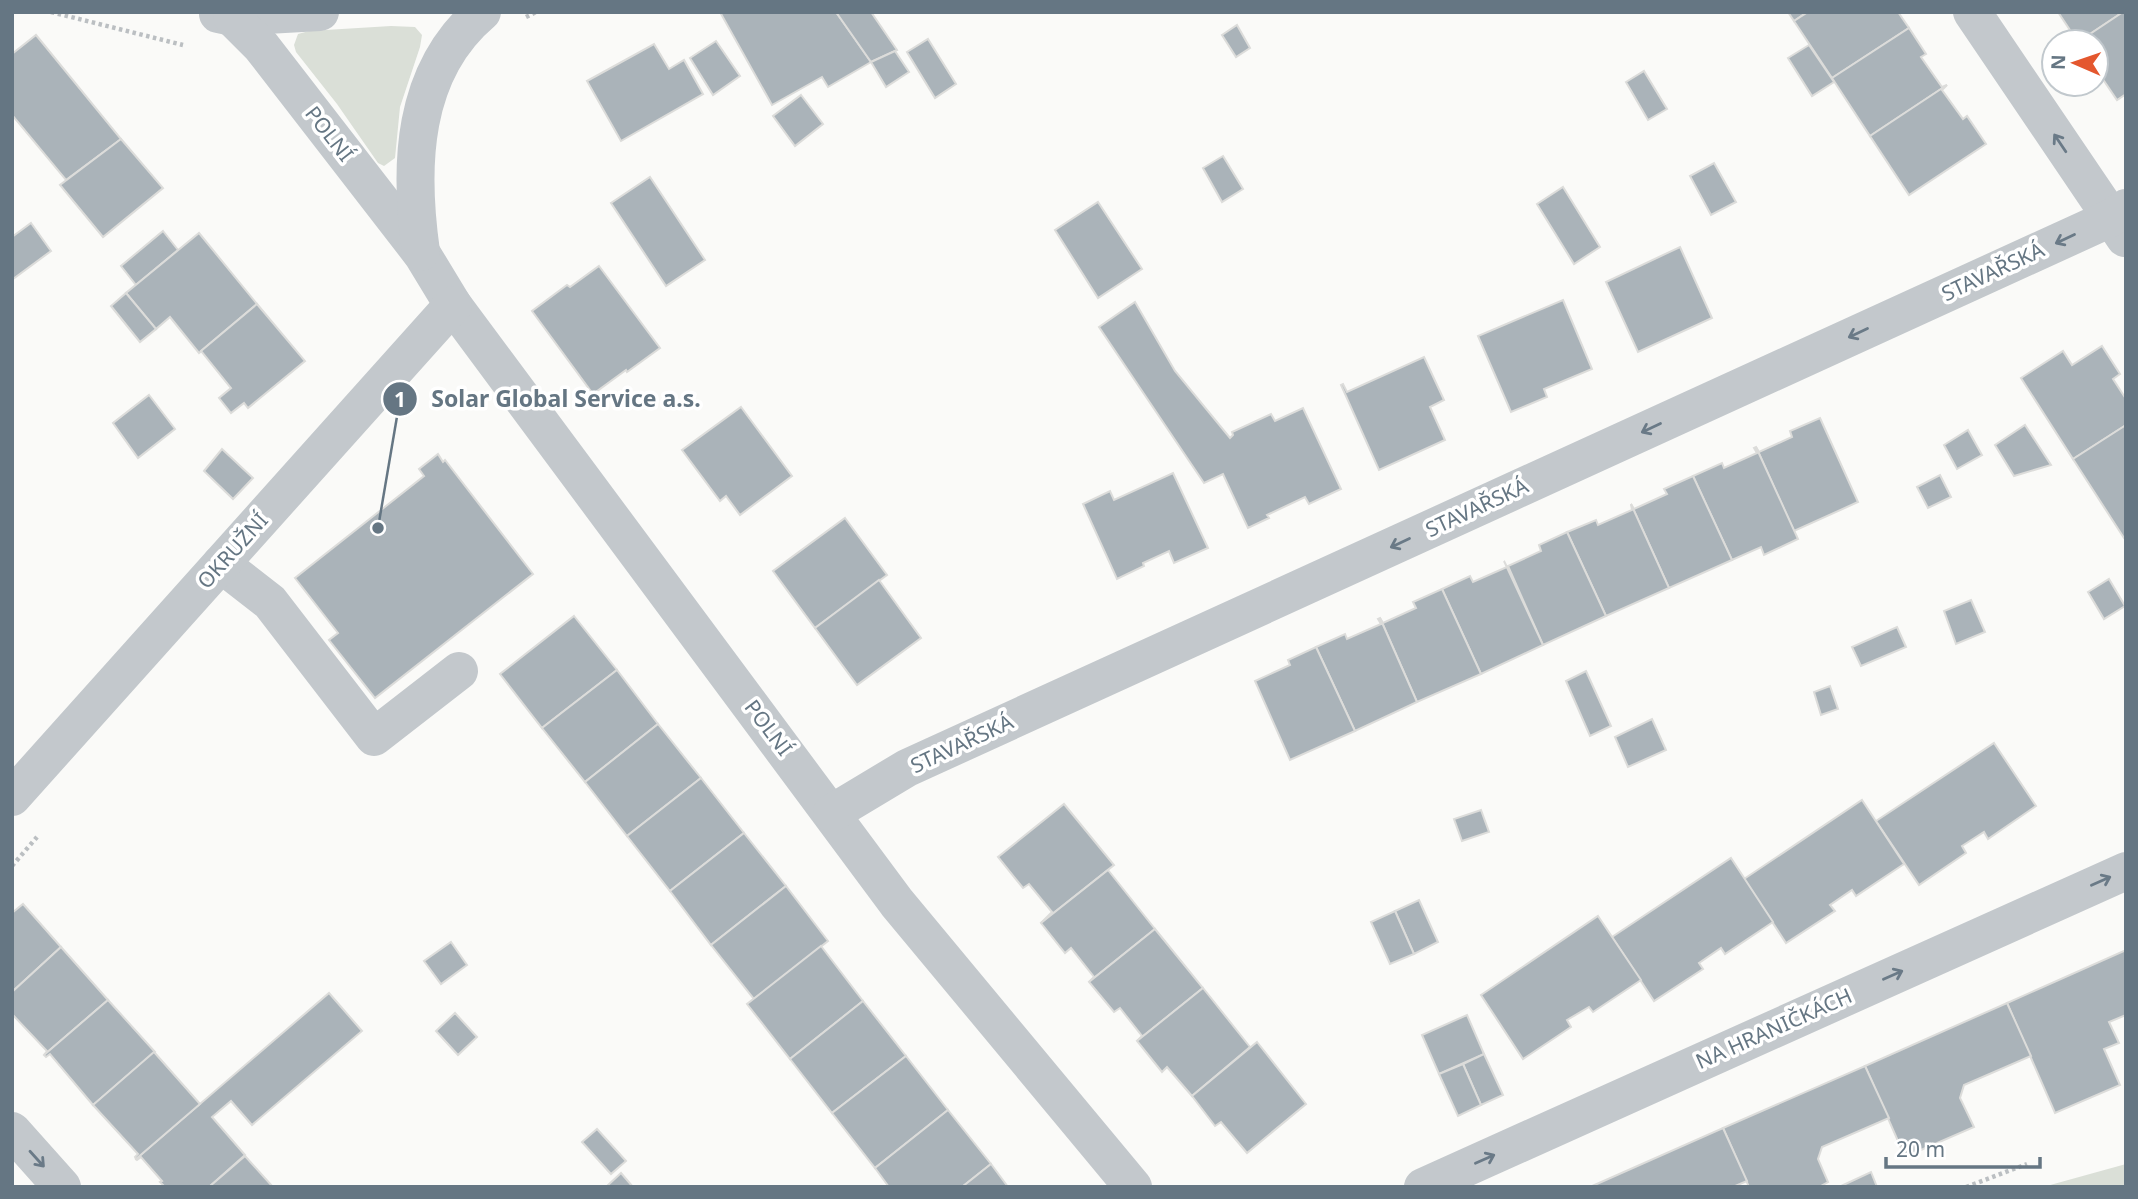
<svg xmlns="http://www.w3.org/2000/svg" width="2138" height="1199" font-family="'Noto Sans',sans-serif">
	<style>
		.green { fill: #dadfd7 }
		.building { fill: #aab3b9; stroke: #dcdcda; stroke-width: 2 }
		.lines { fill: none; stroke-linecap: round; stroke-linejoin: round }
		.path { stroke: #bbbfc2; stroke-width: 4.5; stroke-dasharray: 3.5 3.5; stroke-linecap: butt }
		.minor { stroke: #c3c8cc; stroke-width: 38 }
		.oneway { stroke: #6a7a87 }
		.labels { text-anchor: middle; stroke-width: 7; stroke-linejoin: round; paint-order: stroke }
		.street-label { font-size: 21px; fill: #657683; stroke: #fff }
		.leader { fill: none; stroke: #657683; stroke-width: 2.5 }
		.callout-dot { fill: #657683; stroke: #fff; stroke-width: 2.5 }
		.mark-label { font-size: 21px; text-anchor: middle; font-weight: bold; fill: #fff }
		.callout-label { font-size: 23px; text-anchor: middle; font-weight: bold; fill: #657683; stroke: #fff; stroke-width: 7; stroke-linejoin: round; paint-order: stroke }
	</style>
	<rect width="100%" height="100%" fill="#fafaf8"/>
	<g class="green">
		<path d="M391 26 415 27 422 35 420 47 400 107 395 158 384 166 378 163 337 104 296 52 294 45 298 34 309 31Z"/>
		<path d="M2126 1164V1187H2043Z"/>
	</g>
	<g class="building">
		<path d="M720 12H836L871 62 828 87 822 77 772 105Z"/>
		<path d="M836 12H871L897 50 871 62Z"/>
		<path d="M1788 12H1807L1794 21Z"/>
		<path d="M1808 12H1898L1909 28 1832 78 1794 21Z"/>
		<path d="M2058 12H2123L2078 42Z"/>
		<path d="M2123 12H2126V94L2117 100 2096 69V42H2078Z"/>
		<path d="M1237 25 1250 48 1236 57 1222 35Z"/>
		<path d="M1909 28 1926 54 1921 57 1942 87 1947 85 1870 136 1832 78Z"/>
		<path d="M36 35 121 139 66 180 12 115V54Z"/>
		<path d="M928 39 956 84 935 98 907 52Z"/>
		<path d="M716 41 740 76 713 95 690 58Z"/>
		<path d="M654 44 669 69 684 60 703 94 621 141 587 81Z"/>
		<path d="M1809 45 1834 82 1812 96 1788 58Z"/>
		<path d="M895 51 909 72 886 87 871 62Z"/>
		<path d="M1644 71 1667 109 1648 120 1626 82Z"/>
		<path d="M1947 85 1942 90 1963 119 1967 116 1986 144 1909 195 1870 136Z"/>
		<path d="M801 95 823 124 795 146 773 116Z"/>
		<path d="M121 139 163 188 103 237 60 185Z"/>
		<path d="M1223 156 1243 189 1222 202 1203 168Z"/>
		<path d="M1714 163 1736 202 1711 215 1690 176Z"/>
		<path d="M650 177 705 260 666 286 611 203Z"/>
		<path d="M1563 187 1600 247 1574 264 1537 204Z"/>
		<path d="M1098 202 1142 269 1098 298 1055 230Z"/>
		<path d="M31 223 51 251 13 279 12 237Z"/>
		<path d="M163 231 178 250 136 285 121 266Z"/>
		<path d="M199 233 257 304 199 353 170 317 156 329 126 293Z"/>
		<path d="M1680 247 1712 318 1638 352 1606 282Z"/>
		<path d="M599 266 660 348 627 372 626 370 593 394 532 311 567 285 570 287Z"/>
		<path d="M126 293 156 329 140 342 111 306Z"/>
		<path d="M1563 300 1592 369 1544 389 1547 397 1511 412 1478 336Z"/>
		<path d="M1135 302 1175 371 1230 438 1233 435 1232 432 1271 414 1275 421 1303 408 1341 489 1309 504 1305 497 1267 515 1269 518 1248 528 1223 474 1204 483 1099 327Z"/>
		<path d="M257 304 305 361 248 408 244 403 231 413 219 398 231 388 201 351Z"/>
		<path d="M2102 346 2120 374 2113 379 2126 399V425L2073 459 2021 378 2063 351 2072 365Z"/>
		<path d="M1424 357 1444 400 1430 407 1445 440 1379 470 1341 385 1343 384 1347 392Z"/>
		<path d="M149 395 175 429 138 458 113 423Z"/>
		<path d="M741 407 792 476 740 515 726 496 720 501 682 450Z"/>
		<path d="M1820 418 1858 502 1794 531 1756 447 1759 452 1792 437 1790 431Z"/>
		<path d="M2025 425 2051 465 2014 476 1995 445Z"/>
		<path d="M2126 425V537L2124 538 2073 459Z"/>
		<path d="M1968 430 1982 455 1957 469 1944 445Z"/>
		<path d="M1756 447 1798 539 1764 555 1761 547 1732 560 1693 476 1722 463 1724 468 1757 453 1754 448Z"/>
		<path d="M222 449 253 478 233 499 204 471Z"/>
		<path d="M438 454 443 462 445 460 533 574 375 698 329 640 338 633 295 578 424 476 419 469Z"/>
		<path d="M1173 473 1208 548 1174 563 1169 551 1143 563 1144 566 1117 579 1083 504 1110 491 1114 500Z"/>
		<path d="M1940 475 1951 497 1928 508 1917 487Z"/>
		<path d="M1693 476 1732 560 1669 588 1631 504 1634 509 1667 494 1664 489Z"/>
		<path d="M1631 504 1669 588 1606 616 1567 532 1596 520 1598 525 1632 510Z"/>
		<path d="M845 518 887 575 815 628 773 571Z"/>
		<path d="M1567 532 1606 616 1543 645 1508 566 1541 551 1539 545Z"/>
		<path d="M1504 561 1543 645 1481 674 1442 589 1470 576 1473 582 1507 567Z"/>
		<path d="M2109 579 2125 606 2104 619 2088 592Z"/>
		<path d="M879 580 921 638 857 685 815 628Z"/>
		<path d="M1442 589 1481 674 1417 702 1380 618 1383 623 1416 608 1413 602Z"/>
		<path d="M1971 600 1985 632 1956 644 1944 611Z"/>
		<path d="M574 616 617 670 542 728 500 674Z"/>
		<path d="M1380 618 1417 702 1355 731 1316 647 1345 634 1347 639 1381 624 1378 619Z"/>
		<path d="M1897 627 1906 647 1861 666 1852 647Z"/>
		<path d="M1316 647 1355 731 1290 760 1255 681 1290 665 1288 660Z"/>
		<path d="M617 670 658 724 585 782 542 728Z"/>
		<path d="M1586 671 1611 726 1590 736 1566 681Z"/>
		<path d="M1830 686 1838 709 1821 715 1814 692Z"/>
		<path d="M1652 719 1666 750 1628 767 1615 737Z"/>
		<path d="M658 724 701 778 627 836 585 782Z"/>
		<path d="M1994 743 2036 806 1988 839 1984 832 1962 846 1966 853 1919 885 1876 821Z"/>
		<path d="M701 778 744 833 670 891 627 836Z"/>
		<path d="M1862 800 1904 864 1856 896 1852 890 1830 905 1835 911 1786 943 1744 879Z"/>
		<path d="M1064 804 1114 865 1041 923 1052 912 1029 884 1023 888 998 857Z"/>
		<path d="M1481 810 1489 832 1462 841 1454 819Z"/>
		<path d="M744 833 786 886 711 945 670 891Z"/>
		<path d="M1731 858 1773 922 1725 954 1721 948 1699 963 1703 969 1654 1001 1612 937Z"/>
		<path d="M1108 870 1155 929 1089 982 1094 977 1071 948 1065 953 1041 923Z"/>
		<path d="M786 886 828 941 754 999 711 945Z"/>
		<path d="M1419 900 1438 942 1414 954 1395 911Z"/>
		<path d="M23 904 61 947 12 992V913Z"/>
		<path d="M1395 911 1414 954 1390 964 1371 922Z"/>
		<path d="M1598 916 1641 980 1593 1012 1589 1007 1567 1020 1571 1027 1523 1059 1481 995Z"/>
		<path d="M1155 929 1203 988 1137 1041 1142 1036 1120 1008 1114 1012 1089 982Z"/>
		<path d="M451 942 467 965 441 984 424 961Z"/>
		<path d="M821 946 863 1001 790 1059 747 1004Z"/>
		<path d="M61 947 108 1000 44 1055 47 1051 12 1014V992Z"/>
		<path d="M2126 950V1015L2109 1022 2119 1043 2104 1049 2120 1085 2055 1113 2007 1003Z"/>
		<path d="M1203 988 1250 1047 1192 1096 1167 1067 1162 1072 1137 1041Z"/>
		<path d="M329 993 362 1031 252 1125 231 1101 212 1117 245 1155 209 1187H165L160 1182 162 1181 141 1157 137 1160 136 1159Z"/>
		<path d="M108 1000 155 1052 93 1105 50 1054 46 1057 44 1055Z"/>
		<path d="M863 1001 906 1056 832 1113 790 1059Z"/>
		<path d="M2007 1003 2031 1056 1964 1085 1960 1098 1974 1127 1905 1157 1865 1066Z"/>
		<path d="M455 1013 477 1037 458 1055 436 1031Z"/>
		<path d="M1467 1015 1484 1054 1439 1074 1422 1035Z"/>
		<path d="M1257 1042 1306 1104 1247 1153 1221 1122 1215 1126 1192 1096Z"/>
		<path d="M154 1052 200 1104 136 1159 135 1157 138 1154 93 1105Z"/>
		<path d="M1484 1054 1503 1095 1481 1105 1463 1064Z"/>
		<path d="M906 1056 948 1110 875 1168 832 1113Z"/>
		<path d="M1463 1064 1481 1105 1458 1116 1439 1074Z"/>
		<path d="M1865 1066 1889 1118 1822 1147 1818 1159 1828 1182 1819 1187H1749L1723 1128Z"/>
		<path d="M948 1110 991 1164 962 1187H889L875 1168Z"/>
		<path d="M1723 1128 1747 1181 1733 1187H1590Z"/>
		<path d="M597 1129 626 1161 611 1174 582 1142Z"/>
		<path d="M245 1156 273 1187H209Z"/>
		<path d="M991 1164 1008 1187H962Z"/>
		<path d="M1871 1172 1877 1187H1839Z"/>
		<path d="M621 1173 633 1187H606Z"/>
	</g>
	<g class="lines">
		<g class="path">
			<path d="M51 12 183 45"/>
			<path d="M526 17 536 12"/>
			<path d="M12 866 37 837"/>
			<path d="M1966 1187 2027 1164"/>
		</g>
		<g class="minor">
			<path d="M1972 12 2125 238"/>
			<path d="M218 14 232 17 320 12"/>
			<path d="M232 17 261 46 422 254 453 305 897 903 1133 1187"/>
			<path d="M421 252C409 167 411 72 482 12"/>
			<path d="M221 564 270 602 374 737 459 671"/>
			<path d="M12 797 453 305"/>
			<path d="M832 813 907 768 2111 218 2126 208"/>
			<path d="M12 1131 62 1187"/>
			<path d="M1423 1187 2126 871"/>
		</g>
	</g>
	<defs><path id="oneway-shaft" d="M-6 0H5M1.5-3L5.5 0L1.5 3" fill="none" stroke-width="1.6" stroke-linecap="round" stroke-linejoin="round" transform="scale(1.75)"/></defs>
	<g class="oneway">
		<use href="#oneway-shaft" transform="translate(2060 143) rotate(-124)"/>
		<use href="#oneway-shaft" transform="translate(2065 239) rotate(155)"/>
		<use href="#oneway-shaft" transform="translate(1858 333) rotate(155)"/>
		<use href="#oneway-shaft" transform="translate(1651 428) rotate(155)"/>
		<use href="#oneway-shaft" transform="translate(1400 543) rotate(155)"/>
		<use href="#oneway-shaft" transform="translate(2101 881) rotate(-24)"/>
		<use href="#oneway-shaft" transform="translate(1893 975) rotate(-24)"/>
		<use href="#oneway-shaft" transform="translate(37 1159) rotate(48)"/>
		<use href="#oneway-shaft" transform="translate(1485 1159) rotate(-24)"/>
	</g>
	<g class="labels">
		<g class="street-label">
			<text transform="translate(329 134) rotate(52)" y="7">POLNÍ</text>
			<text transform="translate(1993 272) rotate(-25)" y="7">STAVAŘSKÁ</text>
			<text transform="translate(1477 508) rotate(-25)" y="7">STAVAŘSKÁ</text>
			<text transform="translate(233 551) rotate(-48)" y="7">OKRUŽNÍ</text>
			<text transform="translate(768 728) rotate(53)" y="7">POLNÍ</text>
			<text transform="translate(962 744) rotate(-25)" y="7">STAVAŘSKÁ</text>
			<text transform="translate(1774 1029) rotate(-24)" y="7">NA HRANIČKÁCH</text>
		</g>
	</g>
	<path class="leader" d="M378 528L400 399"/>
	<g class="callout-dot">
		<circle cx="378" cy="528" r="7"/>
		<circle cx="400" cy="399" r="18"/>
	</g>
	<g class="mark-label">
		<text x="400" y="407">1</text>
	</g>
	<g class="callout-label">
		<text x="566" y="407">Solar Global Service a.s.</text>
	</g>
	<rect width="2138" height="1199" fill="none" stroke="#657683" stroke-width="28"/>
	<g transform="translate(2075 63) rotate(272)"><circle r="33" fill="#ffffff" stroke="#c1c8cd" stroke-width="2"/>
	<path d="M0-5L12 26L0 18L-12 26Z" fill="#e4572e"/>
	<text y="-10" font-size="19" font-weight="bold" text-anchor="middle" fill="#657683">N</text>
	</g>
	<path d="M1886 1157v10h154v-10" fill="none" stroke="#657683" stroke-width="3.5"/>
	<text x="1896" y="1157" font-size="21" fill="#657683" stroke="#ffffff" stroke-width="5" paint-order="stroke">20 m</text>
</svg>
